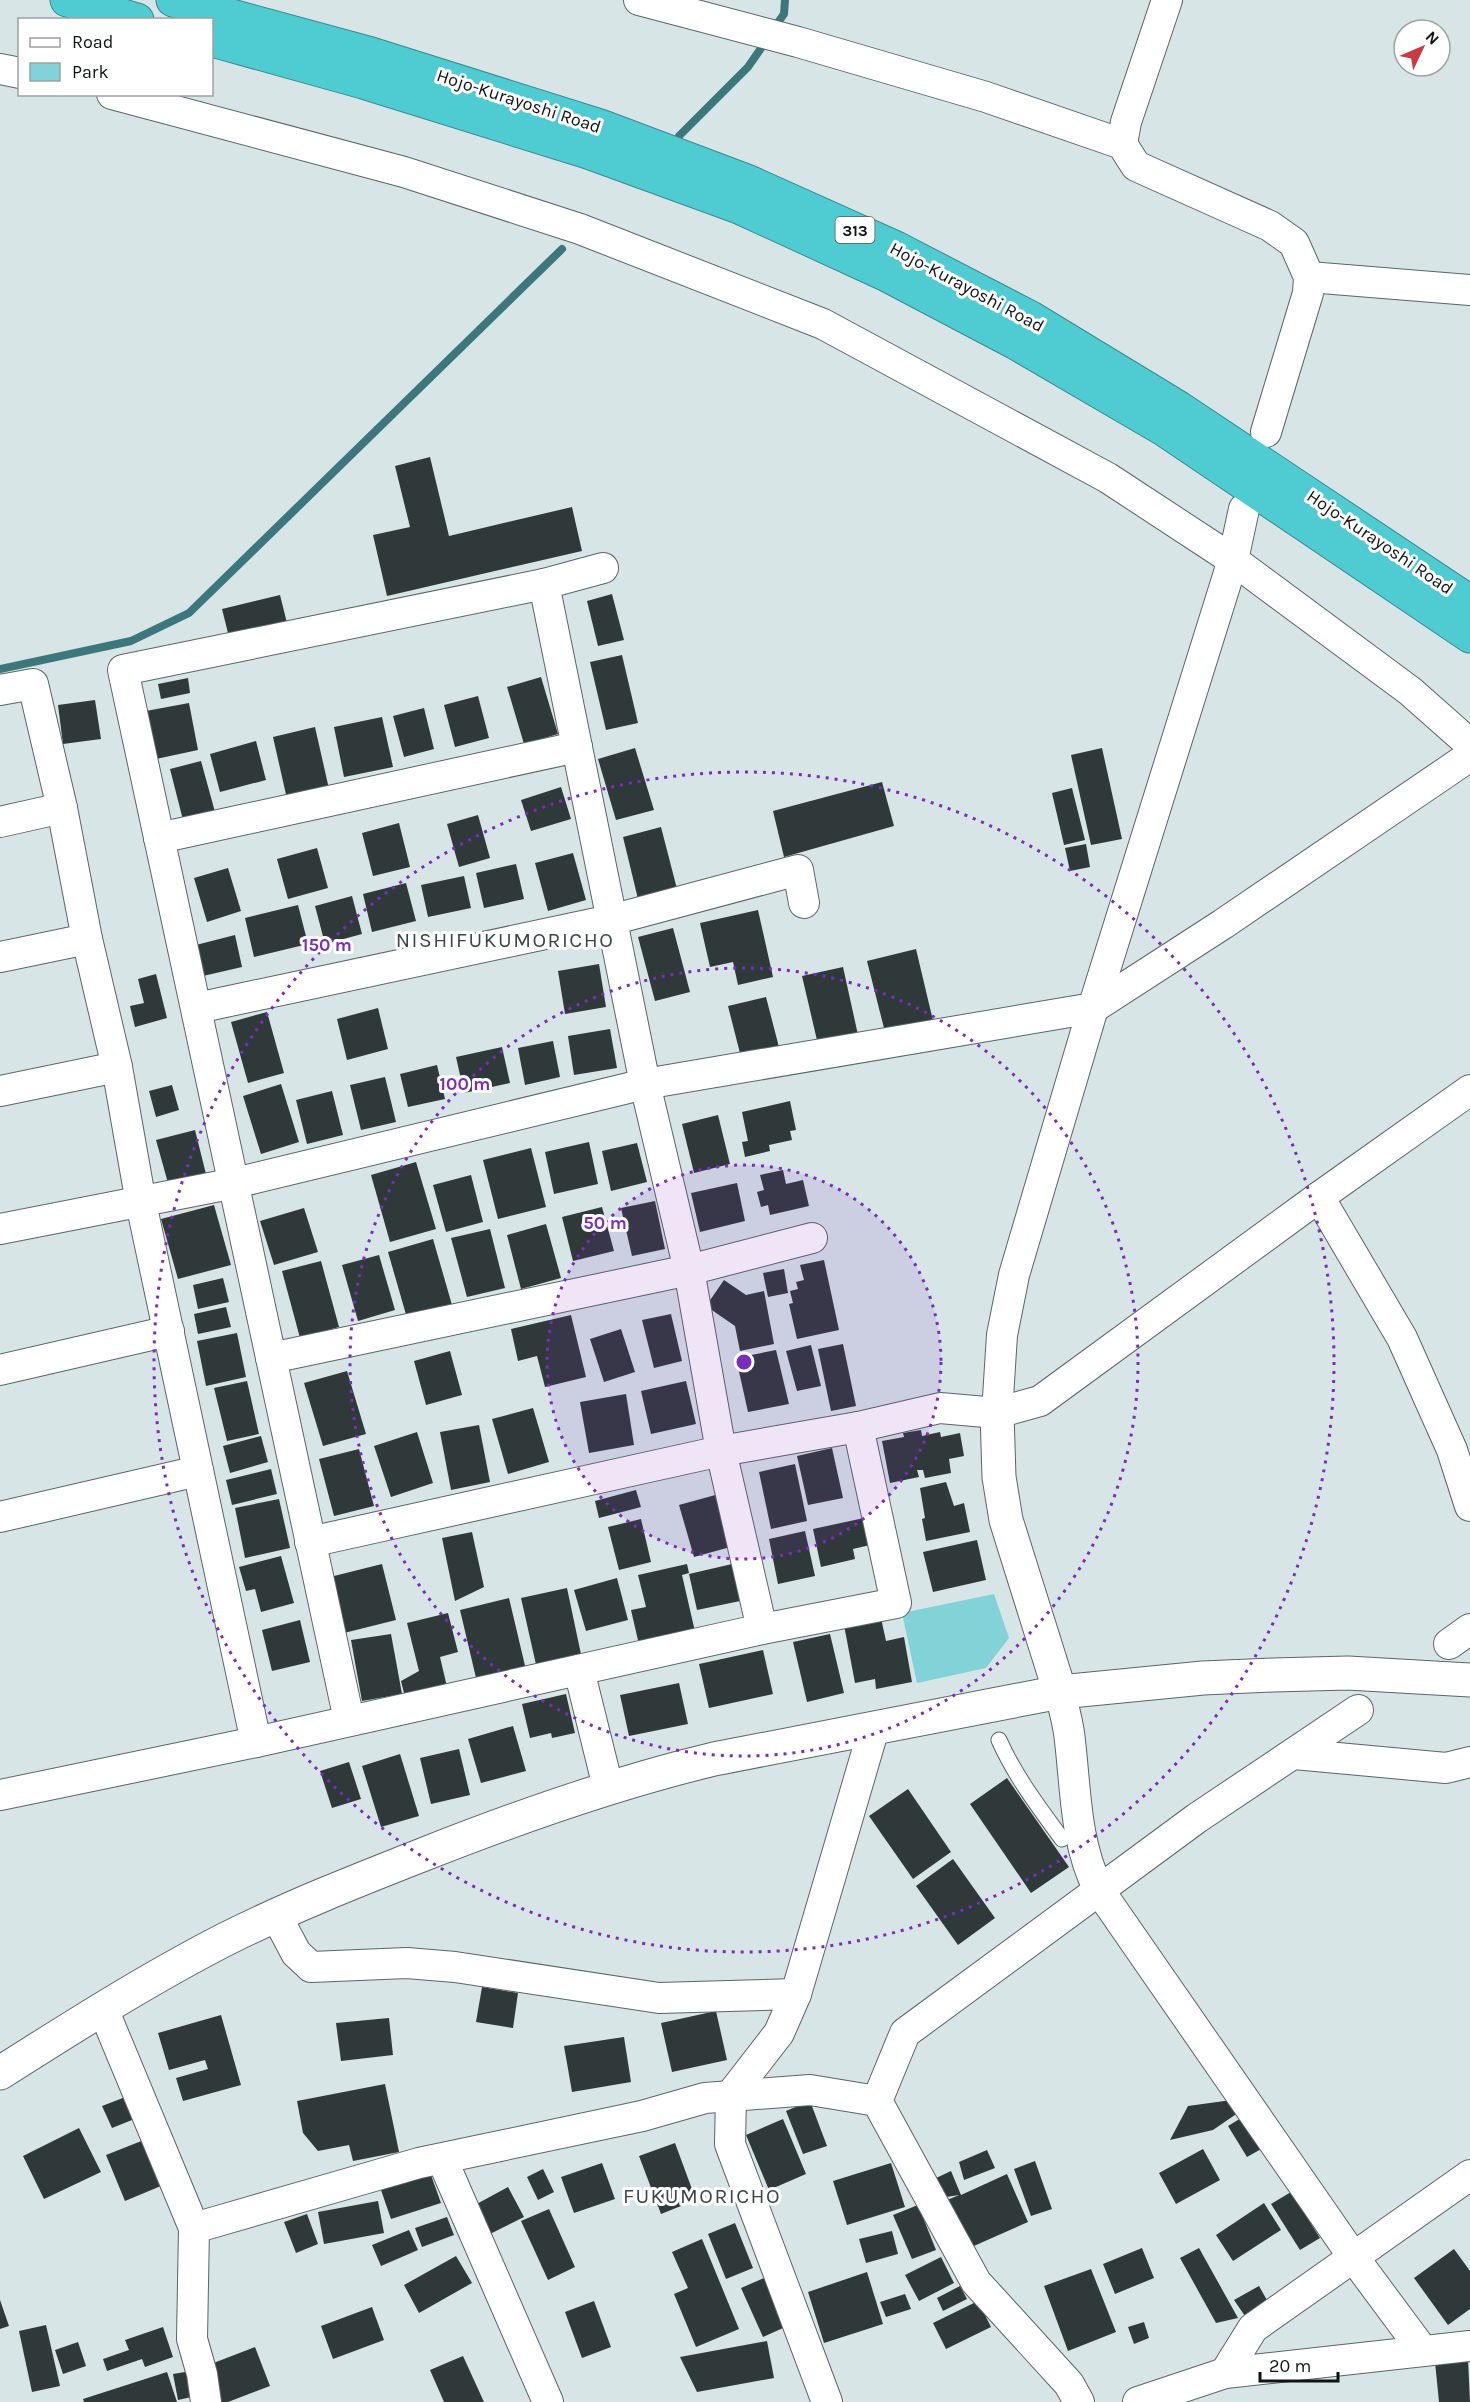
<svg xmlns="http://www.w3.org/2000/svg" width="1470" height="2402" font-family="Karla,sans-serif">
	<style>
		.green { fill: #81d3d8 }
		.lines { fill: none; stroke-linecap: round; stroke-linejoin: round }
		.stream { stroke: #3c787b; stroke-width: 8 }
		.building { fill: #2f393a }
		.lane-casing { stroke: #596566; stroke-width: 17 }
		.street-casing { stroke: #596566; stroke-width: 32 }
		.secondary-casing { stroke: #596566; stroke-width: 35 }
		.highway-casing { stroke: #388b8f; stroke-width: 35 }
		.lane { stroke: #fff; stroke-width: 15 }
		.street { stroke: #fff; stroke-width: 30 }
		.secondary { stroke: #fff; stroke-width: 33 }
		.highway { stroke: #4fcbd2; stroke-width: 33 }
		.ring { fill: none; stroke: #7b2cbf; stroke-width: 3; stroke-dasharray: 3 6 }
		.labels { text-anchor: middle; stroke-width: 6; stroke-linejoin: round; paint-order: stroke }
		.shield { fill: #fff; stroke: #565a5a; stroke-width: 1.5 }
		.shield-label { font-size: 16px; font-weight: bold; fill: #0e1313 }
		.street-label { font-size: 18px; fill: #0e1313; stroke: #fff }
		.quarter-label { font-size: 21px; letter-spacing: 1.5px; fill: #3b4546; stroke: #fff }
		.centre { fill: #7b2cbf; stroke: #fff; stroke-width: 3 }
		.ring-label { font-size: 18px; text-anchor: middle; font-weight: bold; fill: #7b2cbf; stroke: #fff; stroke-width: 6; stroke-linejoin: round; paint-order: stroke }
	</style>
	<rect width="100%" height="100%" fill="#d8e5e6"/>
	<path class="green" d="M994 1594 1009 1638 986 1668 917 1683 902 1613Z"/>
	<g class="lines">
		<g class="stream">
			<path d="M774 28 784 14 785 0"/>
			<path d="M679 136 748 67 766 41"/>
			<path d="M0 669 131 641 189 613 562 249"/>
		</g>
	</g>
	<g class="building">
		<path d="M430 457 449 536 572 507 582 551 387 596 373 535 410 527 395 466Z"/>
		<path d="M612 594 624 640 598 646 587 601Z"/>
		<path d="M280 595 288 627 230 641 222 609Z"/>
		<path d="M622 655 638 723 606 730 590 662Z"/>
		<path d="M541 677 558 734 524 744 507 687Z"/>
		<path d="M188 678 190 693 161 699 158 684Z"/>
		<path d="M478 696 489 738 455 747 444 705Z"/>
		<path d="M95 700 101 739 63 744 58 705Z"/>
		<path d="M189 703 198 750 156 759 146 711Z"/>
		<path d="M424 708 434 749 404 757 393 716Z"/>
		<path d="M382 717 393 767 344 777 334 727Z"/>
		<path d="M315 727 329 789 287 799 273 737Z"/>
		<path d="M256 741 266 780 220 792 210 754Z"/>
		<path d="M635 748 654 810 616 820 598 759Z"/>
		<path d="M1102 748 1122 839 1091 845 1071 755Z"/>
		<path d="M201 761 215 812 183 820 170 769Z"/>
		<path d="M882 782 894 826 784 857 773 811Z"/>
		<path d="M561 787 571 819 531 831 521 800Z"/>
		<path d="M1072 788 1085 840 1064 845 1052 793Z"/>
		<path d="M478 815 490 858 459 867 447 824Z"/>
		<path d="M399 823 410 867 373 876 362 833Z"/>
		<path d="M661 827 677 889 638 899 623 837Z"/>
		<path d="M1086 844 1090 867 1070 871 1065 848Z"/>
		<path d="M317 848 328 888 288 899 277 859Z"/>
		<path d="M573 853 586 900 548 911 535 863Z"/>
		<path d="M516 864 524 899 484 908 476 873Z"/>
		<path d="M228 868 241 911 207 922 194 878Z"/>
		<path d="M464 876 471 908 428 917 421 885Z"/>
		<path d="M406 883 416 921 372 932 363 894Z"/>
		<path d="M352 896 362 934 325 944 315 906Z"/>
		<path d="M298 905 308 944 254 957 245 918Z"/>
		<path d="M758 910 773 977 738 985 733 962 710 967 700 923Z"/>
		<path d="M673 928 690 992 655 1001 638 937Z"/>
		<path d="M235 935 242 967 203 976 196 945Z"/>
		<path d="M916 949 935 1029 887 1040 867 961Z"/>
		<path d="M599 964 606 1007 565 1014 558 971Z"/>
		<path d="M843 967 860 1044 820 1053 802 976Z"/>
		<path d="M156 974 167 1018 135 1027 130 1006 144 1003 138 979Z"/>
		<path d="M766 997 781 1055 743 1065 728 1006Z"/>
		<path d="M378 1008 388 1049 347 1060 337 1019Z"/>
		<path d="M267 1012 284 1073 248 1083 231 1022Z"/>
		<path d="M610 1029 617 1068 574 1075 568 1036Z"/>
		<path d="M553 1041 560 1077 525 1085 518 1048Z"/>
		<path d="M502 1047 510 1083 464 1093 456 1057Z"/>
		<path d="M437 1065 445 1099 408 1107 400 1074Z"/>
		<path d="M385 1077 396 1122 361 1130 350 1085Z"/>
		<path d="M281 1084 299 1142 261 1154 243 1096Z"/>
		<path d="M172 1085 179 1110 156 1117 149 1091Z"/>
		<path d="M332 1091 343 1135 307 1144 296 1100Z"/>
		<path d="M790 1101 796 1130 790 1131 792 1140 769 1145 770 1151 745 1157 742 1142 748 1141 742 1112Z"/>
		<path d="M718 1115 730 1164 694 1173 682 1124Z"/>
		<path d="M195 1130 206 1174 168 1183 156 1140Z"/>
		<path d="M589 1142 598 1184 554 1194 545 1152Z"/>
		<path d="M637 1143 647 1182 611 1191 602 1151Z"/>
		<path d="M531 1148 546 1207 498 1219 483 1160Z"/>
		<path d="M416 1162 436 1229 390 1242 371 1175Z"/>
		<path d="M783 1170 786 1184 803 1180 809 1206 770 1215 768 1205 761 1207 757 1192 764 1190 760 1175Z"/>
		<path d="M471 1175 483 1222 446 1232 433 1185Z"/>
		<path d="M737 1183 745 1221 700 1232 691 1193Z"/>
		<path d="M655 1201 665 1249 632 1256 621 1208Z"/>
		<path d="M214 1205 231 1265 178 1279 161 1219Z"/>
		<path d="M602 1207 614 1251 573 1261 562 1217Z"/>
		<path d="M304 1208 318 1252 274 1265 260 1221Z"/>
		<path d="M546 1224 561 1278 521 1289 507 1235Z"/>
		<path d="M490 1229 505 1288 467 1297 451 1238Z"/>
		<path d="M433 1239 452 1305 407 1318 388 1252Z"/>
		<path d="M379 1255 395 1310 358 1321 342 1265Z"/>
		<path d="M824 1260 839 1330 797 1339 789 1304 793 1303 790 1291 798 1289 796 1282 804 1280 800 1265Z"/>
		<path d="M321 1261 339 1327 300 1338 282 1271Z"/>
		<path d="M784 1269 788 1293 768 1297 763 1273Z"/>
		<path d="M223 1278 229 1302 198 1309 193 1285Z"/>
		<path d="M724 1280 746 1295 764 1291 774 1344 740 1351 735 1326 706 1306Z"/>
		<path d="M226 1307 231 1327 198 1334 194 1314Z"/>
		<path d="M671 1314 682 1361 654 1368 642 1320Z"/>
		<path d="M571 1315 586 1377 545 1387 537 1356 518 1361 511 1329Z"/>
		<path d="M621 1329 635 1372 604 1382 590 1339Z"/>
		<path d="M237 1333 246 1377 206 1386 197 1341Z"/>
		<path d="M843 1344 856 1406 831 1411 818 1349Z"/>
		<path d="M811 1345 821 1386 797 1391 786 1351Z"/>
		<path d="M776 1350 789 1404 748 1412 736 1358Z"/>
		<path d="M450 1351 462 1395 426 1405 414 1361Z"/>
		<path d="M347 1371 366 1434 323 1446 304 1383Z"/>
		<path d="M247 1381 259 1434 227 1441 214 1388Z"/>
		<path d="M686 1381 696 1424 651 1434 641 1391Z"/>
		<path d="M626 1394 634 1445 589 1453 580 1402Z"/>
		<path d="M533 1408 549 1462 508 1474 492 1419Z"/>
		<path d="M479 1425 490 1482 451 1490 440 1432Z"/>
		<path d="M921 1430 922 1436 940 1432 941 1437 960 1433 964 1456 949 1459 951 1473 925 1478 923 1470H917L919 1477 890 1483 882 1441 904 1437 903 1433Z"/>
		<path d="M417 1432 433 1483 391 1497 374 1446Z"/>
		<path d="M261 1436 268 1462 230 1473 223 1446Z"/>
		<path d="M832 1448 843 1498 808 1505 797 1456Z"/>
		<path d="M359 1449 374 1506 334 1516 319 1459Z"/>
		<path d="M795 1464 807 1521 771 1529 759 1472Z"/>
		<path d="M271 1469 277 1494 232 1505 226 1480Z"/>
		<path d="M946 1482 954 1506 964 1503 970 1532 926 1541 922 1519 925 1518 920 1488Z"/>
		<path d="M636 1490 641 1507 599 1518 595 1501Z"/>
		<path d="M719 1494 734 1546 694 1557 679 1505Z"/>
		<path d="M279 1499 290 1548 245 1558 235 1508Z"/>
		<path d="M864 1518 870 1545 853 1549 855 1559 821 1567 813 1529Z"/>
		<path d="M641 1519 651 1562 619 1570 608 1527Z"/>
		<path d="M805 1531 815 1576 778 1584 769 1539Z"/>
		<path d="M472 1532 484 1587 455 1601 442 1538Z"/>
		<path d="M977 1540 986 1580 933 1592 923 1552Z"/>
		<path d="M281 1556 294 1603 261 1612 255 1589 246 1591 239 1567Z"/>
		<path d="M382 1564 396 1620 344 1633 330 1577Z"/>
		<path d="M687 1564 689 1573 682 1575 696 1636 640 1649 631 1610 646 1607 638 1575Z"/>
		<path d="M732 1564 740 1601 697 1610 689 1574Z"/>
		<path d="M617 1578 628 1620 586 1631 574 1590Z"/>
		<path d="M567 1588 582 1659 537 1669 521 1598Z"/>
		<path d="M509 1598 526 1670 477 1682 460 1610Z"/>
		<path d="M448 1613 458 1652 440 1657 448 1691 406 1701 401 1681 419 1671 407 1623Z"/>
		<path d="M881 1618 886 1641 904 1637 912 1682 876 1689 875 1679 855 1683 844 1625Z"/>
		<path d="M300 1620 310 1662 272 1671 262 1630Z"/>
		<path d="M391 1634 402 1694 362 1701 351 1640Z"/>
		<path d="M830 1634 844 1693 807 1702 793 1642Z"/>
		<path d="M763 1650 773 1694 709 1708 699 1664Z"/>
		<path d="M679 1683 688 1724 629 1736 620 1695Z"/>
		<path d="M566 1694 575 1733 552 1738 551 1733 530 1738 522 1704Z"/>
		<path d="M513 1726 526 1771 481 1783 468 1739Z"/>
		<path d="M459 1749 470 1795 431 1804 420 1758Z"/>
		<path d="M400 1754 419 1816 381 1827 362 1766Z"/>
		<path d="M349 1762 361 1799 332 1808 320 1771Z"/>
		<path d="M1007 1778 1069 1867 1031 1893 970 1804Z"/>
		<path d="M908 1789 951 1852 913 1879 869 1816Z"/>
		<path d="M953 1859 995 1918 958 1945 916 1886Z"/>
		<path d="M482 1987 518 1993 513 2028 476 2022Z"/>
		<path d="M716 2011 727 2060 672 2072 661 2023Z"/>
		<path d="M221 2015 241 2085 183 2101 176 2078 208 2069 205 2060 169 2070 158 2033Z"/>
		<path d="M389 2018 393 2055 341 2061 336 2023Z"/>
		<path d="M624 2037 631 2082 572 2092 564 2046Z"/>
		<path d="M385 2084 399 2152 353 2161 349 2145 318 2151 303 2133 297 2101Z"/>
		<path d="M128 2096 137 2118 112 2128 102 2106Z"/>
		<path d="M1239 2099 1245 2108 1213 2130 1170 2140 1188 2106Z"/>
		<path d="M810 2101 827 2146 803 2154 786 2111Z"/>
		<path d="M1251 2112 1270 2144 1247 2157 1228 2126Z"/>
		<path d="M783 2119 806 2174 769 2190 746 2135Z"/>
		<path d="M79 2128 101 2172 44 2199 23 2156Z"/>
		<path d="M149 2138 168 2183 125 2201 106 2155Z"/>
		<path d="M675 2143 696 2200 661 2214 639 2156Z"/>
		<path d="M1203 2149 1220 2180 1176 2204 1159 2173Z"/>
		<path d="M987 2150 995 2168 964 2180 959 2162Z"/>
		<path d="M1035 2161 1052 2209 1031 2216 1014 2169Z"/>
		<path d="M602 2163 615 2199 574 2213 561 2177Z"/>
		<path d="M891 2163 905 2207 847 2225 833 2181Z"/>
		<path d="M543 2169 554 2192 538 2200 527 2177Z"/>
		<path d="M951 2171 961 2195 1007 2174 1028 2222 967 2249 945 2201 959 2195 940 2198 932 2180Z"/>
		<path d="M431 2175 441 2203 391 2219 381 2190Z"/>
		<path d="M508 2187 524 2217 488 2235 473 2206Z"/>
		<path d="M1291 2192 1320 2238 1300 2250 1271 2204Z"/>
		<path d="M378 2201 384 2233 324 2244 318 2212Z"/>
		<path d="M1264 2203 1281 2230 1233 2261 1216 2235Z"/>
		<path d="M918 2205 936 2250 912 2259 893 2215Z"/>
		<path d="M549 2209 575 2267 548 2280 521 2221Z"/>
		<path d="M307 2214 318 2244 296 2253 284 2222Z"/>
		<path d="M447 2217 454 2235 422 2247 415 2228Z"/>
		<path d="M735 2223 753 2268 726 2279 708 2234Z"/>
		<path d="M409 2230 418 2250 381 2266 372 2245Z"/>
		<path d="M892 2231 898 2254 866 2263 859 2239Z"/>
		<path d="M702 2239 739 2329 696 2347 674 2294 688 2288 672 2252Z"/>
		<path d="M1142 2248 1154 2278 1115 2294 1103 2264Z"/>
		<path d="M1199 2248 1238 2318 1216 2323 1180 2258Z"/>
		<path d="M1454 2249 1470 2271V2309L1448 2325 1414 2278Z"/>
		<path d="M456 2256 472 2283 419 2313 404 2285Z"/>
		<path d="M941 2257 954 2283 919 2301 905 2275Z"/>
		<path d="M1091 2269 1116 2332 1068 2351 1044 2286Z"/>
		<path d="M867 2272 883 2324 824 2343 808 2292Z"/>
		<path d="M771 2275 792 2324 763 2337 741 2288Z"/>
		<path d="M960 2286 967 2299 943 2311 937 2298Z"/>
		<path d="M1259 2286 1268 2302 1245 2316 1234 2300Z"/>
		<path d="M905 2294 911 2309 886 2317 880 2302Z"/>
		<path d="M0 2300 9 2326 0 2329Z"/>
		<path d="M594 2301 611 2347 582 2358 565 2312Z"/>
		<path d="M978 2301 991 2327 946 2349 933 2323Z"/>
		<path d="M372 2307 384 2340 333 2359 321 2326Z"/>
		<path d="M1144 2322 1149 2338 1134 2344 1128 2327Z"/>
		<path d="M46 2325 60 2386 32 2392 19 2331Z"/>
		<path d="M163 2327 173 2357 145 2367 142 2359 107 2371 103 2359 129 2350 125 2340Z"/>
		<path d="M767 2341 774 2378 697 2392 680 2357Z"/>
		<path d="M78 2342 86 2366 63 2374 55 2350Z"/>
		<path d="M255 2347 270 2386 228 2402H217L211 2364Z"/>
		<path d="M463 2356 484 2402H444L430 2370Z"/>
		<path d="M1468 2359 1470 2402H1439L1435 2362Z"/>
		<path d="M191 2371 196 2396 178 2400 173 2374Z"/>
		<path d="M167 2372 177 2402H84L83 2399Z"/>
	</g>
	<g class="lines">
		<g class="lane-casing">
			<path id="lane" d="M999 1740C1015 1776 1038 1806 1062 1839"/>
		</g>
		<g class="street-casing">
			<g id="street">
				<path d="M639 0 798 42 986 97 1122 144 1136 166 1270 226 1294 243 1309 277 1308 293 1266 432"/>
				<path d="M0 69 20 73"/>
				<path d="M112 94 404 172 580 229 823 324 1108 478 1233 560 1410 691 1470 744"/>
				<path d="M1122 144 1126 122 1167 0"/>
				<path d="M1309 277 1470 290"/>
				<path d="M544 584 645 1084 689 1270 721 1451 762 1629"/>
				<path d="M0 690 33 684 62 808 87 939 117 1067 141 1203 256 1742"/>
				<path d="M0 822 62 808"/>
				<path d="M159 838 577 747"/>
				<path d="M0 957 87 939"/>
				<path d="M197 1008 611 920 798 870 804 903"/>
				<path d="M0 1091 117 1067"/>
				<path d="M1319 1197 1402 1338 1452 1450 1470 1506"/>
				<path d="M0 1229 235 1183 645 1084 1093 1008 1223 924 1470 756"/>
				<path d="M271 1358 689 1270 812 1238"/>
				<path d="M0 1370 169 1331"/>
				<path d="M997 1413 1002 1335 1014 1275 1093 1008 1233 560 1244 509"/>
				<path d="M0 1517 198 1471"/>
				<path d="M310 1542 721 1451 858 1427 940 1408 997 1413 1040 1401 1319 1197 1470 1090"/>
				<path d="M1449 1644 1470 1629"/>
				<path d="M579 1670 608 1787"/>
				<path d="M1060 1692C1063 1706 1067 1719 1069 1733 1076 1785 1074 1842 1099 1890L1354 2258 1423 2351"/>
				<path d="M349 1720 123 670 544 584 603 568"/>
				<path d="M1294 1754 1446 1768 1470 1762"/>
				<path d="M0 1795 256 1742 762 1629 896 1603 858 1427"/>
				<path d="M276 1915 296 1953 311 1967 407 1963 455 1967 659 1998 796 1994"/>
				<path d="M103 2009 194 2228"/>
				<path d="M877 2101 905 2033 1197 1818 1358 1710"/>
				<path d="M442 2159 548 2402"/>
				<path d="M1225 2373 1253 2328 1470 2175"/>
				<path d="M206 2402 202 2374 192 2339 194 2228 419 2163 642 2116 705 2098 810 2090 877 2101 976 2282 1069 2384 1079 2402"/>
				<path d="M827 2402 730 2144 731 2095 779 2033 796 1994 874 1728"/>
				<path d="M1138 2402 1225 2373 1470 2346"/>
			</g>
		</g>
		<g class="secondary-casing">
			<g id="secondary">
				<path d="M997 1413 999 1477 1006 1520 1060 1692"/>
				<path d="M0 2073C74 2026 148 1979 226 1939 290 1907 356 1881 422 1855 518 1817 614 1783 714 1759L1060 1692 1203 1678 1273 1675 1348 1673 1470 1680"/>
			</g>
		</g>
		<g class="highway-casing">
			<g id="highway">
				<path d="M67 0 137 20"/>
				<path d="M173 0 371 54 600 126 749 182 896 248 1031 318 1179 408 1470 602"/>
				<path d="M212 40 363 82 588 152 739 207 885 274 1016 343 1165 430 1470 636"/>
			</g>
		</g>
		<use href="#lane" class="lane"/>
		<use href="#street" class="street"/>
		<use href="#secondary" class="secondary"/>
		<use href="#highway" class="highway"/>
	</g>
	<circle cx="744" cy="1362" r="197" fill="#7b2cbf" fill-opacity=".12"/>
	<g class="ring">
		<circle cx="744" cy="1362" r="197"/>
		<circle cx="744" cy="1362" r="394"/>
		<circle cx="744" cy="1362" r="590"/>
	</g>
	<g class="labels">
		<rect class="shield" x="835.5" y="217" width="39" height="26" rx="4.5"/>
		<g class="shield-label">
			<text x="855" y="236">313</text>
		</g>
		<g class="street-label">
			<text transform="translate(519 101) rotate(18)" y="6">Hojo-Kurayoshi Road</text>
			<text transform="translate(967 287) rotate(28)" y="6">Hojo-Kurayoshi Road</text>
			<text transform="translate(1380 542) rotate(34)" y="6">Hojo-Kurayoshi Road</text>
		</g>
		<g class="quarter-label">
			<text x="505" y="947">NISHIFUKUMORICHO</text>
			<text x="702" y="2203">FUKUMORICHO</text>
		</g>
	</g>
	<circle cx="744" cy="1362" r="9" class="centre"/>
	<g class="ring-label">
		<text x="327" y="951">150 m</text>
		<text x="465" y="1090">100 m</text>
		<text x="605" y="1229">50 m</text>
	</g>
	<rect x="18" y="18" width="195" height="78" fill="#ffffff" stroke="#9fa1a1" stroke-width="1.5"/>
	<rect x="30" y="38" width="30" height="9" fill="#ffffff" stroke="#9fa1a1" stroke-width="1.5"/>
	<text x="72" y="48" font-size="18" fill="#0e1313">Road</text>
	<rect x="30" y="63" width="30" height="18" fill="#81d3d8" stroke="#9fa1a1" stroke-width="1.5"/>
	<text x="72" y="78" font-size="18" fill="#0e1313">Park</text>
	<g transform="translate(1422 48) rotate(46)"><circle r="28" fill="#ffffff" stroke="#9fa1a1" stroke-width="1.5"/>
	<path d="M0-4.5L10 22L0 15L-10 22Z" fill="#ca3a45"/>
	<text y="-9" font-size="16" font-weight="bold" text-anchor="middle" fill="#0e1313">N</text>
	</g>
	<path d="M1260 2372v9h78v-9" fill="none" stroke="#0e1313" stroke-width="3"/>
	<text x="1269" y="2372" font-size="18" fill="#0e1313" stroke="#ffffff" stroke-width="4.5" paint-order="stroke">20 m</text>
</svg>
